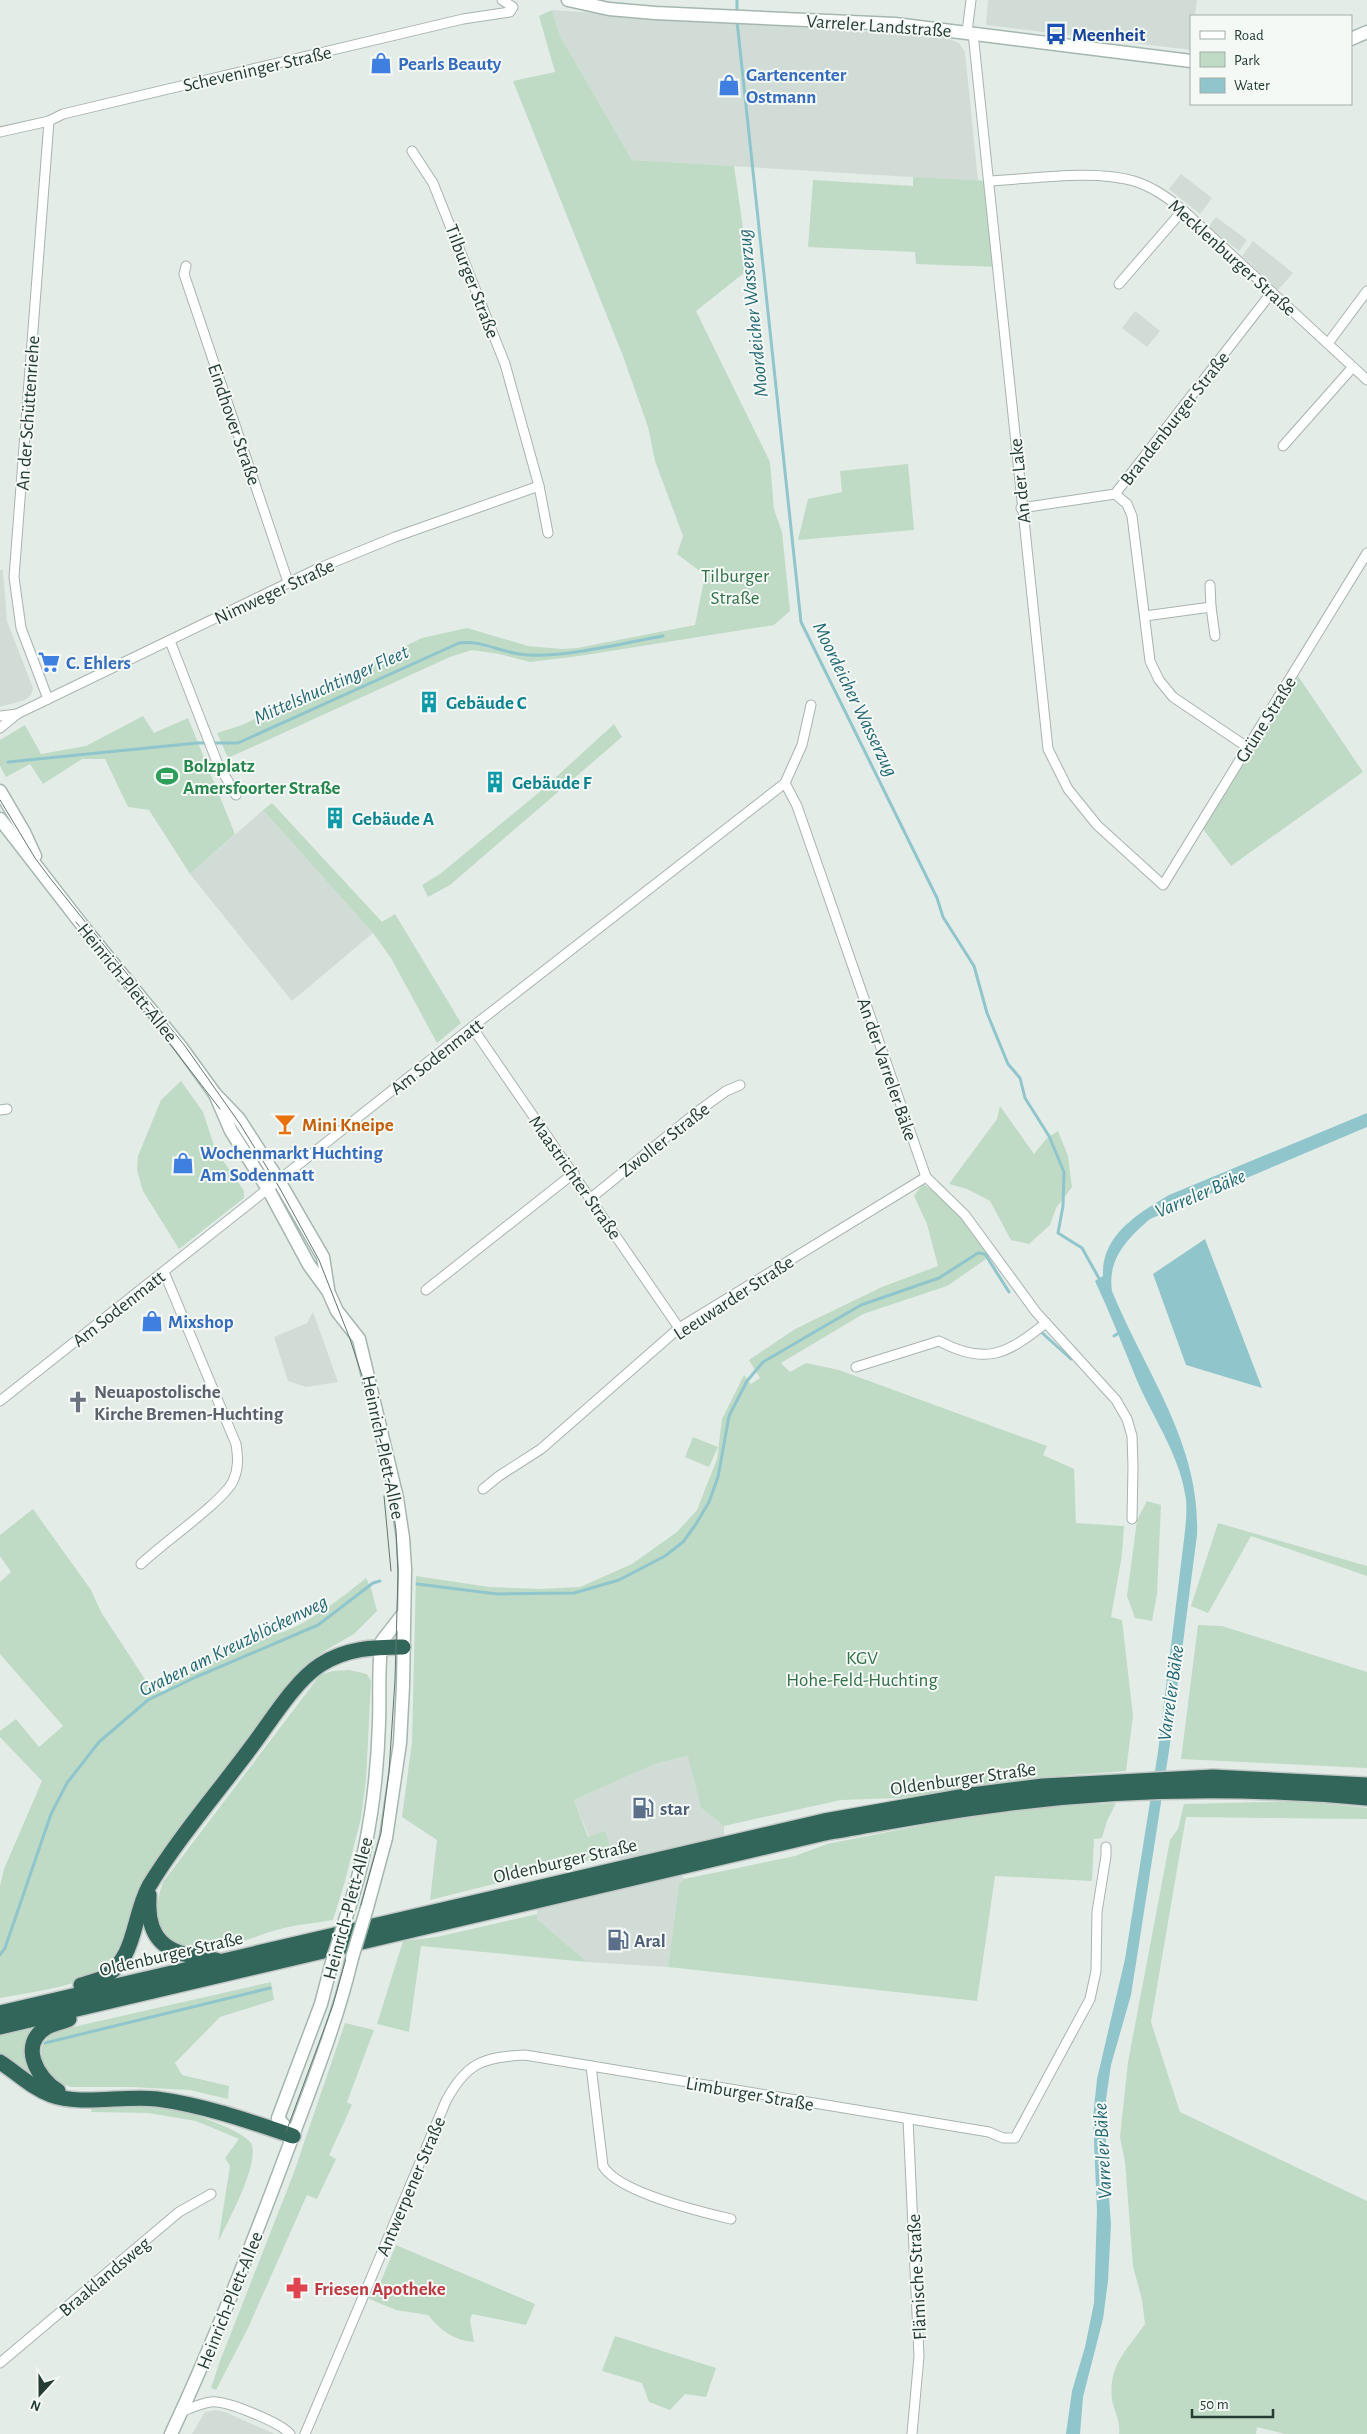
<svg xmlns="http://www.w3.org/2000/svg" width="1367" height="2434" font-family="'Alegreya Sans',sans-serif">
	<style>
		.built { fill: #d2dcd7 }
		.green { fill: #bfdbc5 }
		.water { fill: #91c5cc }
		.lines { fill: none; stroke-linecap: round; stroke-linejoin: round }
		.stream { stroke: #91c5cc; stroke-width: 3 }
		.street-casing { stroke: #a7b4af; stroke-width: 11 }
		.secondary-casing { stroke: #a3b7af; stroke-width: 15 }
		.highway-casing { stroke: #c2c8c6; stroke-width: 18 }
		.street { stroke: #fff; stroke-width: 9 }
		.secondary { stroke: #fff; stroke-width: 12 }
		.highway { stroke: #33665a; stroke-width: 15 }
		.tram { stroke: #5f7770; stroke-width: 1 }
		.secondary-bridge-casing { stroke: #a3b7af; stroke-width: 15; stroke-linecap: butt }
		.secondary-bridge { stroke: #fff; stroke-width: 12 }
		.labels { text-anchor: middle; stroke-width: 4; stroke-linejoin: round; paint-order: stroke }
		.street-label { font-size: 19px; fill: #253c35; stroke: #f4f9f6 }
		.transit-label { font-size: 19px; font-weight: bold; fill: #164399; stroke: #f4f9f6; text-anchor: start }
		.shop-label { font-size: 19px; font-weight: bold; fill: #366cbe; stroke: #f4f9f6; text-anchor: start }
		.park-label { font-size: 19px; fill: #327048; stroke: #f4f9f6 }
		.culture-label { font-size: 19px; font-weight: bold; fill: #0d838f; stroke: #f4f9f6; text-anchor: start }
		.leisure-label { font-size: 19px; font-weight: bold; fill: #27864d; stroke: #f4f9f6; text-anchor: start }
		.food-label { font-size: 19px; font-weight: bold; fill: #c56008; stroke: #f4f9f6; text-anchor: start }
		.worship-label { font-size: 19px; font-weight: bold; fill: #5b616d; stroke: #f4f9f6; text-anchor: start }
		.service-label { font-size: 19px; font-weight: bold; fill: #4e5e75; stroke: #f4f9f6; text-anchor: start }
		.health-label { font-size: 19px; font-weight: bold; fill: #be3a42; stroke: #f4f9f6; text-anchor: start }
		.water-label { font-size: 20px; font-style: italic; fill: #246873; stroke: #f4f9f6 }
	</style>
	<rect width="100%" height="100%" fill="#e4ece8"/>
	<g class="built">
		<path d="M988 0H1197L1195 16H1191V50L986 25Z"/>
		<path d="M552 10 944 37 959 43 965 52 978 181 632 160 559 34Z"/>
		<path d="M1181 174 1212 198 1200 214 1169 189Z"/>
		<path d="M1216 217 1247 240 1239 251 1208 227Z"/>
		<path d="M1253 241 1293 273 1278 290 1242 256Z"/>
		<path d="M1135 311 1160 331 1147 347 1122 328Z"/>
		<path d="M0 570H3L7 621 33 688 31 695 25 700 0 707Z"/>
		<path d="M263 810 373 933 292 1001 190 874Z"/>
		<path d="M313 1312 338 1382 306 1387 288 1381 274 1337 307 1323Z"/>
		<path d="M689 1756 701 1808 724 1826V1837L622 1861 613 1854 605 1832 589 1837 574 1800 655 1764Z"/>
		<path d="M679 1873 684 1879 679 1884 668 1967 587 1962 537 1919V1906Z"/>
		<path d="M215 2410 225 2412 275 2434H192L205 2412Z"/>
	</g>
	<g class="green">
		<path d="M552 10 559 34 632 160 734 166 749 269 696 311 770 462 774 509 782 532 790 611 774 625 579 656 530 662 499 654 472 650 450 657 228 758 217 733 242 725 422 638 467 628 528 646 562 649 577 648 695 625 705 575 677 554 683 536 655 461 648 427 623 356 513 81 555 72 539 16Z"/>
		<path d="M913 177 989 181 998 267 916 264 915 252 808 247 813 180 913 186Z"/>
		<path d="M908 464 914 530 798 540 808 499 842 492 840 471Z"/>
		<path d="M1298 676 1363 772 1231 866 1203 829Z"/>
		<path d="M143 716 154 733 188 718 235 834 190 874 149 810 128 807 105 759H82L43 784 30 764 6 777 0 766V740L25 725 41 754 86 746Z"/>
		<path d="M614 724 622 737 450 885 428 897 422 885 440 874 542 790Z"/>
		<path d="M272 803 382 922 395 914 461 1023 437 1043 391 958 373 933 263 810Z"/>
		<path d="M181 1081 203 1112 215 1149 244 1191V1198L179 1249 143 1191 137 1170 138 1156 161 1100Z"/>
		<path d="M1000 1106 1034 1154 1047 1138 1058 1131 1068 1156 1072 1187 1056 1208 1050 1225 1029 1244 1011 1240 990 1201 967 1189 949 1184 997 1119Z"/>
		<path d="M923 1184C952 1203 971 1228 992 1255L947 1286 863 1314 781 1363 790 1372 806 1363 839 1370 1047 1446 1043 1455 1074 1469 1076 1523 1124 1526 1122 1555 1111 1617 1122 1620 1133 1716 1126 1771 1071 1775 900 1798 841 1800 724 1826 701 1808 688 1756 655 1764 574 1800 588 1837 605 1831 613 1854 430 1900 437 1840 402 1817 412 1742 416 1576 489 1587 541 1589 580 1587 632 1564 677 1532 697 1510 717 1459 722 1419 744 1375 751 1384 760 1378 749 1360 795 1329 882 1287 938 1266 927 1224 914 1196Z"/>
		<path d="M693 1437 718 1447 709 1467 685 1457Z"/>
		<path d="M1147 1501 1161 1505 1157 1594 1152 1621 1135 1618 1127 1596 1137 1520Z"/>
		<path d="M33 1509 91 1590 101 1612 150 1687 166 1693 176 1668 192 1674 262 1635C289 1640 344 1596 366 1578L371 1588 377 1611 354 1634 326 1650 304 1666 284 1689 143 1879C132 1904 130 1933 117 1956 100 1985 31 1992 0 1998V1886L4 1869 42 1781 0 1737V1731L16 1719 39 1747 63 1726 0 1654V1582L11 1572 0 1556V1535Z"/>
		<path d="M1218 1523 1367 1566V1576L1251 1536 1208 1613 1191 1606Z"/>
		<path d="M1198 1625 1222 1626 1367 1672V1768L1181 1759Z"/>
		<path d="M349 1670 367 1674 371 1681 366 1780 361 1818 345 1881 333 1920C317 1923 300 1924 284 1928 260 1934 235 1946 210 1949 162 1955 148 1922 163 1882L320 1675 333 1671Z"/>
		<path d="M1298 1801 1367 1808V1819L1186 1817 1151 2022 1180 2112 1367 2201V2434H1285L1257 2427 1256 2434H1119C1121 2422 1114 2411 1112 2400 1108 2365 1127 2350 1145 2324L1142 2300 1133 2266 1125 2162 1120 2137 1128 2062 1170 1840 1178 1829 1184 1804Z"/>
		<path d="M1116 1803 1107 1821 1102 1838 1094 1839 1092 1881 995 1876 977 2001 668 1967 679 1884 684 1879 795 1856 827 1844 964 1817 1059 1805Z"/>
		<path d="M537 1914V1919L587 1962 421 1946 409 2032 377 2024 403 1941 437 1937Z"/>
		<path d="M271 1982 274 2000 220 2017 175 2063 182 2075 229 2086 228 2099 190 2090 131 2087H71L54 2081 41 2064 42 2046 51 2032Z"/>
		<path d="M345 2023 374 2030 347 2102 352 2105 329 2155 336 2159 317 2199 307 2195 248 2328 216 2390 211 2388 220 2361 293 2175Z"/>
		<path d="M39 2024 32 2074 30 2076 0 2055V2033Z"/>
		<path d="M143 2105C154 2106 166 2106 177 2109 191 2113 248 2132 252 2145 258 2167 228 2221 218 2242L230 2166 225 2158 239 2139 196 2121 148 2113 91 2112 92 2107Z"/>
		<path d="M396 2245 535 2304 526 2325 472 2314 470 2320 474 2342C453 2340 441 2331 428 2315L396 2310 369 2299 377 2281H381Z"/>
		<path d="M615 2336 716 2368 706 2397 685 2394 670 2410 649 2402 642 2383 602 2371Z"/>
	</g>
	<g class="water">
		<path d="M1367 1113V1127L1150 1219C1128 1238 1107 1259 1112 1291 1145 1372 1201 1444 1197 1535L1169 1751 1139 1944 1131 1995 1111 2065 1106 2099V2158L1111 2224 1108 2281 1103 2319 1083 2397 1080 2434H1066L1072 2391 1085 2347 1094 2303 1097 2211 1093 2118 1097 2079 1125 1959 1158 1752 1185 1531C1186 1521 1187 1510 1186 1500 1181 1458 1155 1421 1138 1383 1124 1349 1111 1315 1095 1281L1103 1276C1101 1235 1139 1213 1169 1195Z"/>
		<path d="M1205 1239 1262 1388 1186 1365 1153 1274Z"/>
	</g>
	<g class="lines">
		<g class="stream">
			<path d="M737 0V14"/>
			<path d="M737 21 801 622 937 898 943 917 974 966 987 1013 1008 1064 1020 1078 1025 1098 1049 1136 1064 1172 1063 1206 1058 1233 1082 1248 1101 1282"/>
			<path d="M8 762 197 743H238L459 643C481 640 498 651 519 654 558 660 622 643 663 636"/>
			<path d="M1040 1331 1071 1359"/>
			<path d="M1114 1336 1122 1331"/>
			<path d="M417 1584 497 1594 574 1593 619 1580 665 1556 683 1542 696 1524 709 1502 718 1477 729 1416 747 1381 763 1362 861 1305 939 1278 978 1253 985 1254 1009 1292"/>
			<path d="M0 1955 5 1948 51 1814 67 1783 99 1742 148 1700 196 1677 318 1625 373 1583 380 1581"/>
			<path d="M45 2043 270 1988"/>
		</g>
		<g class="street-casing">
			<g id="street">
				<path d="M967 32 971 0"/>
				<path d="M973 33 1048 749 1068 789 1097 825 1163 885 1367 553"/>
				<path d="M0 132 49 121 63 114 463 19 510 12 513 7 502 0"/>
				<path d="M412 151 433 183 505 364 539 486 548 533"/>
				<path d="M989 181C1031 179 1094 169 1134 181 1153 187 1168 198 1183 210L1367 380"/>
				<path d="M186 266 184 274 288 582"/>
				<path d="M1119 284 1183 210"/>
				<path d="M1329 342 1367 291"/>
				<path d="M1283 446 1352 368"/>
				<path d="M1115 494 1127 504 1132 516 1150 661 1159 680 1173 697 1247 747"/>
				<path d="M1021 508 1115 494 1272 292"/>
				<path d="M1210 585 1211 607"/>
				<path d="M1145 616 1211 607 1215 636"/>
				<path d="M170 641 217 762 236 795"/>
				<path d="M48 699 21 628 14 577 49 121"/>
				<path d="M0 716 17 714"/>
				<path d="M0 728 17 714 317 569 395 537 539 486"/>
				<path d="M785 783 797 806 926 1177 965 1215 1036 1312 1116 1400 1127 1419 1132 1436 1133 1466 1132 1519"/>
				<path d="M472 1027 679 1328"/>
				<path d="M0 1110 7 1109"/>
				<path d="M591 1198 697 1112 726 1091 740 1085"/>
				<path d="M426 1290 574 1173"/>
				<path d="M856 1367 939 1341C986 1366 1007 1354 1046 1323"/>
				<path d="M0 1401 472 1027 785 783 802 745 811 705"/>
				<path d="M483 1489 499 1476 541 1449 679 1328 926 1177"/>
				<path d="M141 1564C161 1544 223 1502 233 1481 239 1468 238 1457 236 1444L164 1272"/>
				<path d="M591 2066 603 2166C618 2192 701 2212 731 2219"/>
				<path d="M908 2119 919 2356 912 2434"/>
				<path d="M0 2363 179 2212 211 2194"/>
				<path d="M181 2412C191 2408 201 2403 211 2402 226 2400 281 2423 290 2434"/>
				<path d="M305 2434 446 2101C466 2063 483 2057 525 2055L989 2132 1003 2138H1015L1090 1999 1096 1971 1097 1912 1106 1856V1847"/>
			</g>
		</g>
		<g class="secondary-casing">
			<g id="secondary">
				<path d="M568 0 609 9 655 13 895 24 1191 61"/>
				<path d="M1351 39 1367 32"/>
				<path d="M0 791 24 832 35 856"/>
				<path d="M0 819 86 930 181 1047 215 1094 239 1119 279 1181 323 1257 328 1289"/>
				<path d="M215 1094 231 1131 268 1189 309 1265 328 1291 337 1311 359 1339 397 1498 403 1538 405 1569 403 1686 400 1743 386 1838 367 1908"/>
				<path d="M348 1911C368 1851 377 1786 379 1723 380 1698 378 1672 381 1647L382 1641 403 1614"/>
				<path d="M293 2136 278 2118 321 2004 332 1962"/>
				<path d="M171 2434C215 2340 253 2243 289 2146 312 2084 337 2022 352 1958"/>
			</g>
		</g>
		<g class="highway-casing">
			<g id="highway">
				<path d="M149 1895C147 1926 155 1948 188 1955 200 1957 207 1957 219 1961"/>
				<path d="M81 1985C88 1983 96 1981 103 1978 137 1958 132 1917 149 1886 179 1837 218 1792 252 1746 271 1721 294 1682 320 1665 346 1648 374 1647 403 1647"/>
				<path d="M0 2013 824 1821 971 1795 1043 1786 1213 1777 1367 1785"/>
				<path d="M0 2027 825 1833C884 1823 944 1811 1004 1804 1125 1788 1246 1787 1367 1798"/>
				<path d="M0 2062C17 2073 32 2088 51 2095 81 2106 124 2095 157 2099 203 2105 249 2121 293 2136"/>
				<path d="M58 2091C37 2078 18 2044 47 2027 53 2024 62 2022 69 2019"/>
			</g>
		</g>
		<use href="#street" class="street"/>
		<use href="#secondary" class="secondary"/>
		<use href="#highway" class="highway"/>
		<g class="tram">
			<path d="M0 800 35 858 50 878 185 1046 240 1124 279 1187 319 1260 350 1339 374 1412 391 1495 396 1530 398 1574 395 1680 389 1772 381 1833 333 2005 286 2132"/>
			<path d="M76 922 220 1109"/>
			<path d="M384 1496 391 1571"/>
		</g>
		<g class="secondary-bridge-casing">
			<g id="secondary-bridge">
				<path d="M352 1958 367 1908"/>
				<path d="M332 1962 348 1911"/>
			</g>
		</g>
		<use href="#secondary-bridge" class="secondary-bridge"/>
	</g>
	<defs>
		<g id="bus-bare" transform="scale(1.725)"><path d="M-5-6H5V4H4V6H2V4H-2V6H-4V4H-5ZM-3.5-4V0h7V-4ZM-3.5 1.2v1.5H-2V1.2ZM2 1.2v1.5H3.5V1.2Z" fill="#1a4fb4" stroke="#f4f9f6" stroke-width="2.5" paint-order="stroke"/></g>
		<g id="shop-bare" transform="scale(1.725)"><path d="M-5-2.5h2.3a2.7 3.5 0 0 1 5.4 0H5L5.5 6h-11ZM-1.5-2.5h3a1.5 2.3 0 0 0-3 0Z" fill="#3f7fe0" stroke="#f4f9f6" stroke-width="2.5" paint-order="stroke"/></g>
		<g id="supermarket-bare" transform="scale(1.725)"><path d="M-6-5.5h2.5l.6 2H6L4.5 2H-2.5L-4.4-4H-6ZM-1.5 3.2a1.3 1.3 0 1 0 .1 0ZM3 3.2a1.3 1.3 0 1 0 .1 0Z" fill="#3f7fe0" stroke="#f4f9f6" stroke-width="2.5" paint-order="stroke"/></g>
		<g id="building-bare" transform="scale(1.725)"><path d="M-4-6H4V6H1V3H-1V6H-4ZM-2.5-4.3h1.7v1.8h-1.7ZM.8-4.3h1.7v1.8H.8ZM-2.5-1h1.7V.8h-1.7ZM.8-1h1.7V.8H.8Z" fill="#0f9aa8" stroke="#f4f9f6" stroke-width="2.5" paint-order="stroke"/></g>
		<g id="stadium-bare" transform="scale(1.725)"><path d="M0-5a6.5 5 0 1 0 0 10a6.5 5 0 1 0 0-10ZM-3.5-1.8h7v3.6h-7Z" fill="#2e9e5b" stroke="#f4f9f6" stroke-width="2.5" paint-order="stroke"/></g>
		<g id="bar-bare" transform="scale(1.725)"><path d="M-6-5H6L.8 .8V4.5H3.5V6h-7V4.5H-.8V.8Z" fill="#e8710a" stroke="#f4f9f6" stroke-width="2.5" paint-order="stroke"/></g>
		<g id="church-bare" transform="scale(1.725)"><path d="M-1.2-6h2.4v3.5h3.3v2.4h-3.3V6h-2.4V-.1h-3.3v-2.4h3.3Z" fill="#6b7280" stroke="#f4f9f6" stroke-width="2.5" paint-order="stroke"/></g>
		<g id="fuel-bare" transform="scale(1.725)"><path d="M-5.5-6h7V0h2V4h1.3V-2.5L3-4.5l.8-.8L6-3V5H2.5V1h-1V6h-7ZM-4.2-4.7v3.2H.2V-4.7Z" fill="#5c6f8a" stroke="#f4f9f6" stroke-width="2.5" paint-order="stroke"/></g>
		<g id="pharmacy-bare" transform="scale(1.725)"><path d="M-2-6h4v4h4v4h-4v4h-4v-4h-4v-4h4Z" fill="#e0444e" stroke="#f4f9f6" stroke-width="2.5" paint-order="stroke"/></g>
	</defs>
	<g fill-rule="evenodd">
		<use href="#bus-bare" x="1056" y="34"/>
		<use href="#shop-bare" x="381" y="63"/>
		<use href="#shop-bare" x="729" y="85"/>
		<use href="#supermarket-bare" x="49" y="662"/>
		<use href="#building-bare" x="429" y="702"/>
		<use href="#stadium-bare" x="167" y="776"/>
		<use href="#building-bare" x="495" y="782"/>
		<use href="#building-bare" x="335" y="818"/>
		<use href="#bar-bare" x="285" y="1124"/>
		<use href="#shop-bare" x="183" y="1163"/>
		<use href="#shop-bare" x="152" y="1321"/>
		<use href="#church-bare" x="78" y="1402"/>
		<use href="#fuel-bare" x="643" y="1808"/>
		<use href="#fuel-bare" x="618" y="1940"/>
		<use href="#pharmacy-bare" x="297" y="2288"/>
	</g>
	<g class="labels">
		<g class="street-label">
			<text transform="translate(879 25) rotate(4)" y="7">Varreler Landstraße</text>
			<text transform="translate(257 68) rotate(-13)" y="7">Scheveninger Straße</text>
			<text transform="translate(1233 257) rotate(42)" y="7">Mecklenburger Straße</text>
			<text transform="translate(473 281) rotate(69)" y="7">Tilburger Straße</text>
			<text transform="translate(27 413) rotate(-86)" y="7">An der Schüttenriehe</text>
			<text transform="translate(1174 418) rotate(-52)" y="7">Brandenburger Straße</text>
			<text transform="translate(235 424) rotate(71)" y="7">Eindhover Straße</text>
			<text transform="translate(1019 481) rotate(-96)" y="7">An der Lake</text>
			<text transform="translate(274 591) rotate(-25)" y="7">Nimweger Straße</text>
			<text transform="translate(1265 719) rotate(-58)" y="7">Grüne Straße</text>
			<text transform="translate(128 982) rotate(51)" y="7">Heinrich-Plett-Allee</text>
			<text transform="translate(436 1056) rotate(-38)" y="7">Am Sodenmatt</text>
			<text transform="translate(888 1069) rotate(71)" y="7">An der Varreler Bäke</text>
			<text transform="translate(664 1139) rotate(-38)" y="7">Zwoller Straße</text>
			<text transform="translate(576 1177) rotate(55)" y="7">Maastrichter Straße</text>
			<text transform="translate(733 1297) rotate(-33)" y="7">Leeuwarder Straße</text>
			<text transform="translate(118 1308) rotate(-38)" y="7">Am Sodenmatt</text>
			<text transform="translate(384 1447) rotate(78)" y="7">Heinrich-Plett-Allee</text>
			<text transform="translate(963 1778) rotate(-8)" y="7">Oldenburger Straße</text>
			<text transform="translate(565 1860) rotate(-13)" y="7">Oldenburger Straße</text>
			<text transform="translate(347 1908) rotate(-75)" y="7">Heinrich-Plett-Allee</text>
			<text transform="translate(171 1953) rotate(-13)" y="7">Oldenburger Straße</text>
			<text transform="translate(750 2093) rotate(10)" y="7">Limburger Straße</text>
			<text transform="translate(410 2186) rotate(-67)" y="7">Antwerpener Straße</text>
			<text transform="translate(104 2276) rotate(-40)" y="7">Braaklandsweg</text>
			<text transform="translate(916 2277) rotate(-93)" y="7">Flämische Straße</text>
			<text transform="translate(229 2300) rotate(-68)" y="7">Heinrich-Plett-Allee</text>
		</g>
		<g class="transit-label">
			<text x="1072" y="41">Meenheit</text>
		</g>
		<g class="shop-label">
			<text x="398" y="70">Pearls Beauty</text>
			<text x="746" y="81">Gartencenter<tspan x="746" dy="22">Ostmann</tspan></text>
			<text x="66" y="669">C. Ehlers</text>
			<text x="200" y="1159">Wochenmarkt Huchting<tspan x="200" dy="22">Am Sodenmatt</tspan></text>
			<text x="168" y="1328">Mixshop</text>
		</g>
		<g class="park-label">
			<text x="735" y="582">Tilburger<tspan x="735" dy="22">Straße</tspan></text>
			<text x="862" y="1664">KGV<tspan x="862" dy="22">Hohe-Feld-Huchting</tspan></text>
		</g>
		<g class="culture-label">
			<text x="446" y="709">Gebäude C</text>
			<text x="512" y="789">Gebäude F</text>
			<text x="352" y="825">Gebäude A</text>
		</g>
		<g class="leisure-label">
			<text x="183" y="772">Bolzplatz<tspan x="183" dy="22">Amersfoorter Straße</tspan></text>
		</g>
		<g class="food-label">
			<text x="302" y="1131">Mini Kneipe</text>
		</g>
		<g class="worship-label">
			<text x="94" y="1398">Neuapostolische<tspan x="94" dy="22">Kirche Bremen-Huchting</tspan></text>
		</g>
		<g class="service-label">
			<text x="660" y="1815">star</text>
			<text x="634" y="1947">Aral</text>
		</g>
		<g class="health-label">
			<text x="314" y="2295">Friesen Apotheke</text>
		</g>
		<g class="water-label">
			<text transform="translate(752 313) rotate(-96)" y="7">Moordeicher Wasserzug</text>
			<text transform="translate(331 684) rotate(-24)" y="7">Mittelshuchtinger Fleet</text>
			<text transform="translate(856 699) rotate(64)" y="7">Moordeicher Wasserzug</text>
			<text transform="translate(1200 1193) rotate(-23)" y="7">Varreler Bäke</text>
			<text transform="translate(233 1645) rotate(-26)" y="7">Graben am Kreuzblöckenweg</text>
			<text transform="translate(1170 1693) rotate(-82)" y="7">Varreler Bäke</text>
			<text transform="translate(1102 2151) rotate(-93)" y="7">Varreler Bäke</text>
		</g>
	</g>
	<rect x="1190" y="15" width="162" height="90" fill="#f4f9f6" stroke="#a1ada9"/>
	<rect x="1200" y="31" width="25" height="8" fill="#ffffff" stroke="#a1ada9"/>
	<text x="1234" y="40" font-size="15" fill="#253c35">Road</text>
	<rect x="1200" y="52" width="25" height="15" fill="#bfdbc5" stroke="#a1ada9"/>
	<text x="1234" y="65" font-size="15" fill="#253c35">Park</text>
	<rect x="1200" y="78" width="25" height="15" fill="#91c5cc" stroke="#a1ada9"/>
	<text x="1234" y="90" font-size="15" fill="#253c35">Water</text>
	<g transform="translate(40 2394) rotate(201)" stroke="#f4f9f6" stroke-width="4" paint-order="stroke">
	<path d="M0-4L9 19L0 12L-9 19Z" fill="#253c35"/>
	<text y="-8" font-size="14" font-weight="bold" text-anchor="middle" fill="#253c35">N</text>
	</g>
	<path d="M1192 2409v8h81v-8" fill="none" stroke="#253c35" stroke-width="2.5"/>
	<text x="1200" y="2409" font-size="15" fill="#253c35" stroke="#f4f9f6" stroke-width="4" paint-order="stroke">50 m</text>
</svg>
